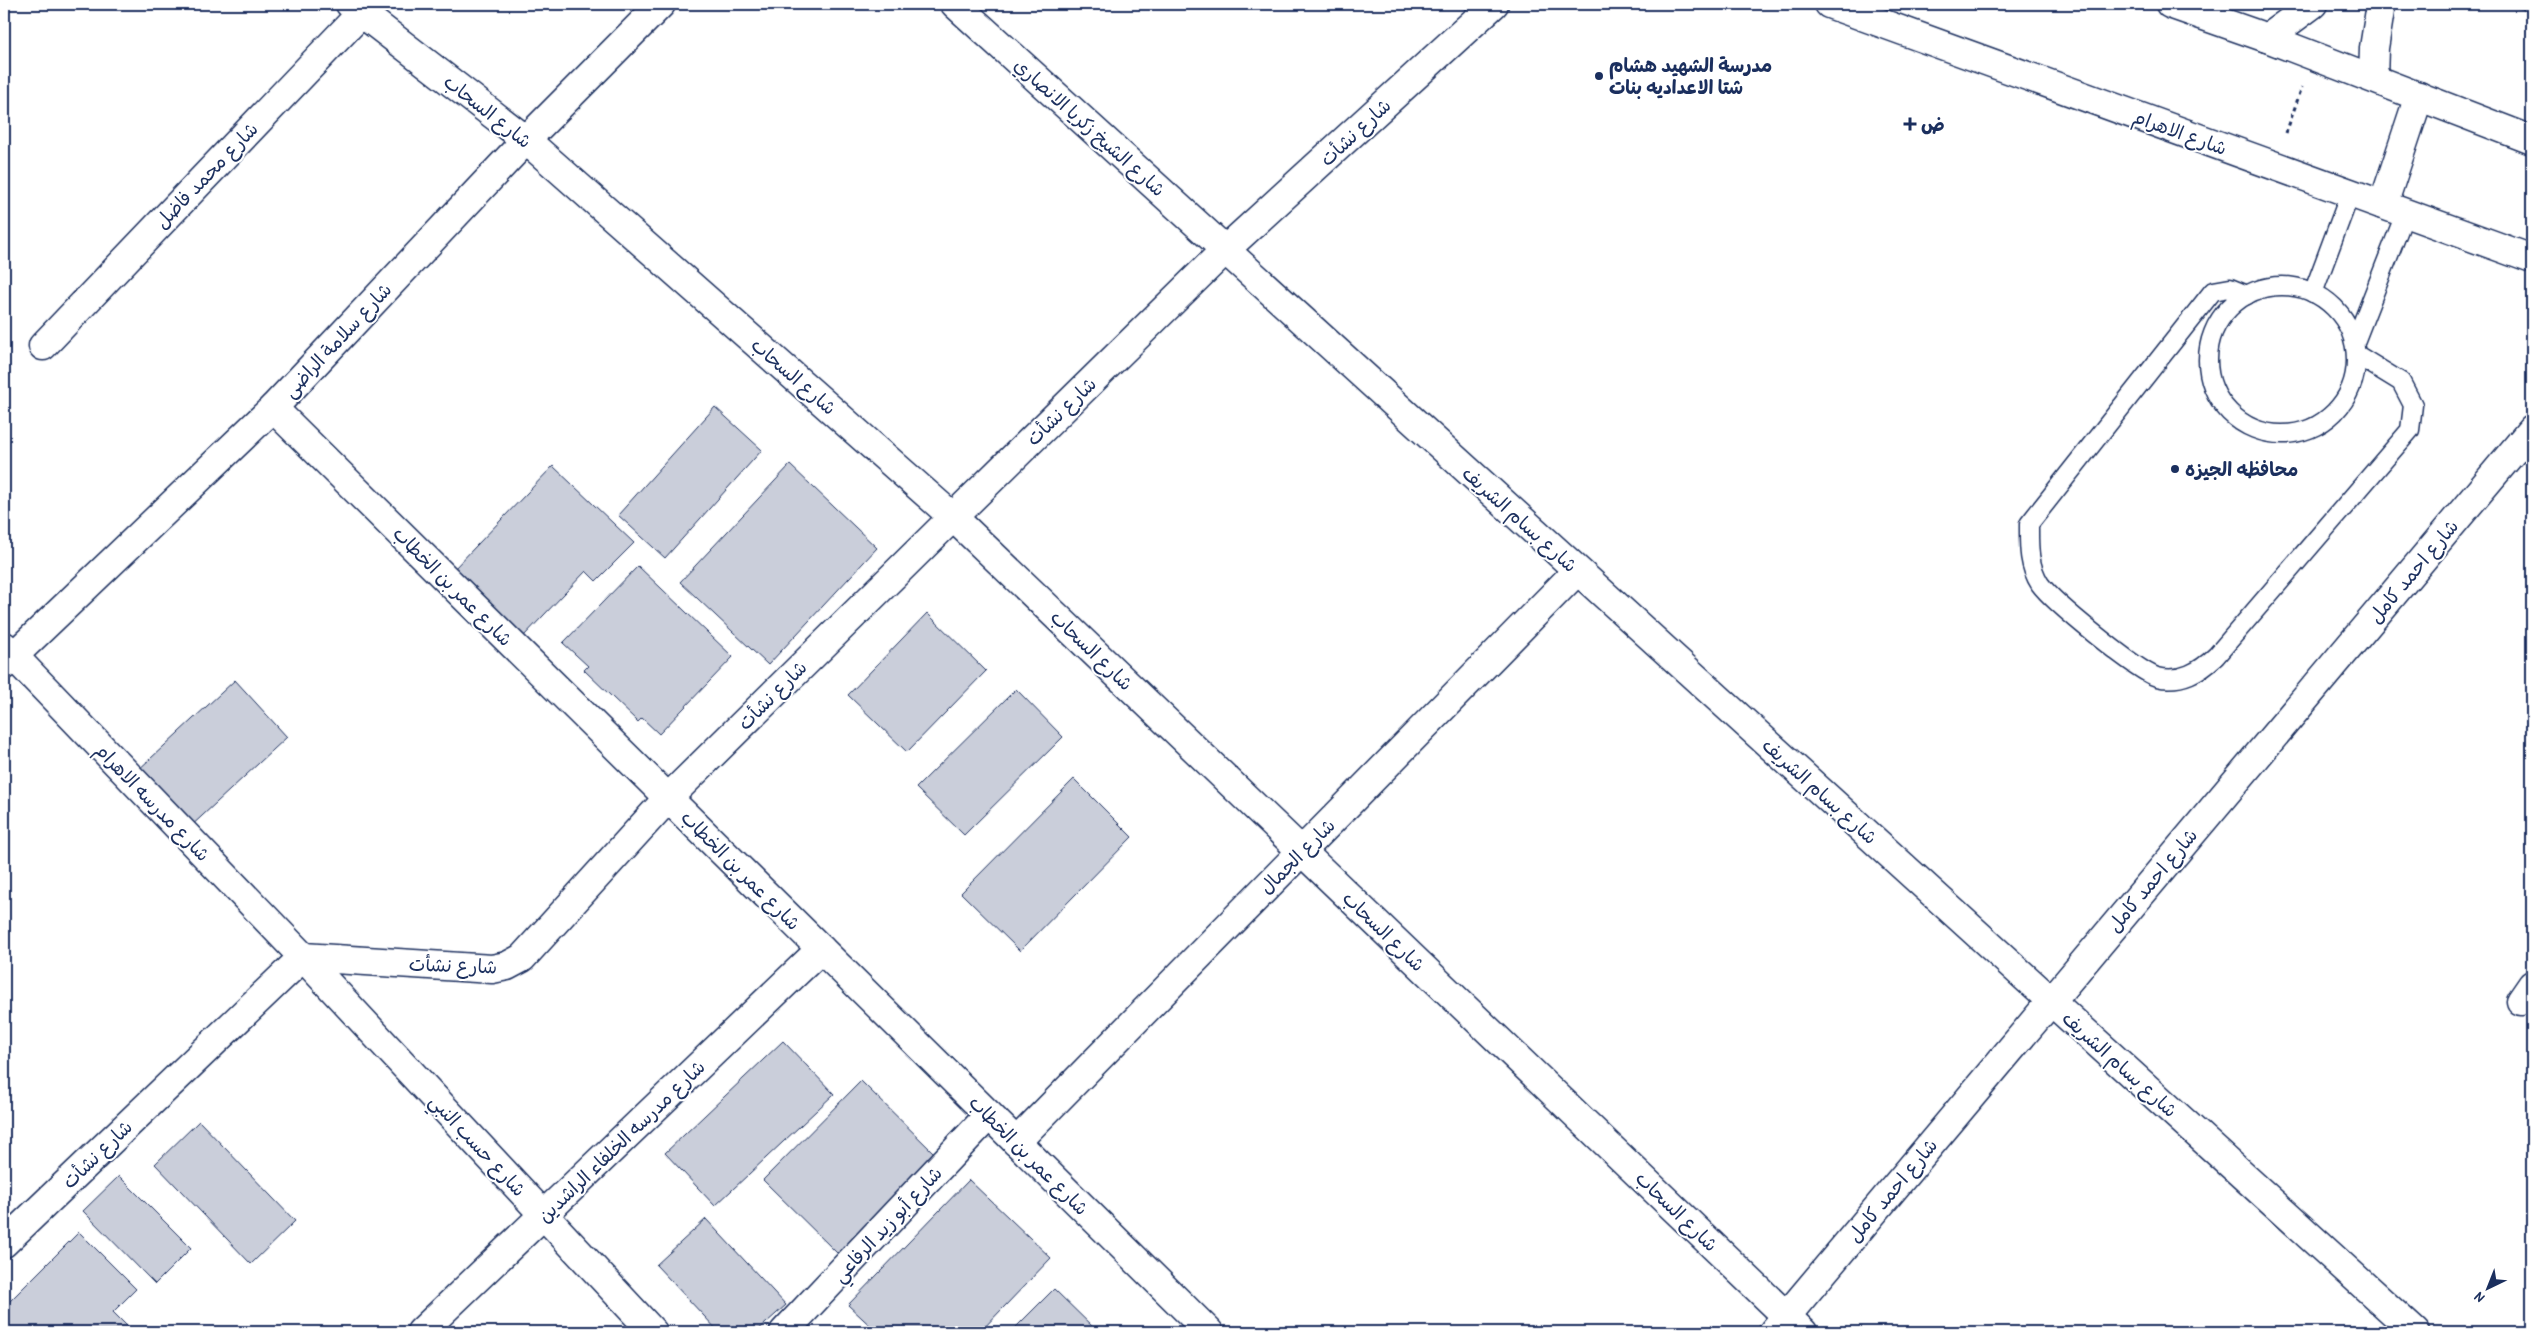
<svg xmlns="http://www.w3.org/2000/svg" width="2536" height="1336" font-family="'Patrick Hand','Playpen Sans Arabic',sans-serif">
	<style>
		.building { fill: #caceda; stroke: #1b2f5e }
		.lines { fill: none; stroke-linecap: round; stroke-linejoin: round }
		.service-casing { stroke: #1b2f5e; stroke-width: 21 }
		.minor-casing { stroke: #1b2f5e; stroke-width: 31 }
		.primary-casing { stroke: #1b2f5e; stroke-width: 31 }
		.path { stroke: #1b2f5e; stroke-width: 3; stroke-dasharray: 4 4; stroke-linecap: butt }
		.service { stroke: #fff; stroke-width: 18 }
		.minor { stroke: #fff; stroke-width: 28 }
		.primary { stroke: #fff; stroke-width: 28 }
		.poi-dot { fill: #1b2f5e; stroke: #fff; stroke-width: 2 }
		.labels { text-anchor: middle; stroke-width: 4; stroke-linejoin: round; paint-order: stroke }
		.poi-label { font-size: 19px; font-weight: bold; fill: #1b2f5e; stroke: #fff; text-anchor: start }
		.street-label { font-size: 19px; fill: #1b2f5e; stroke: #fff }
	</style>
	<rect width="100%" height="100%" fill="#fff"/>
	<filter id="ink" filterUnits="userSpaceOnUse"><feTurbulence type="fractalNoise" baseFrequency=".02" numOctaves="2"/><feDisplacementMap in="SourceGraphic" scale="10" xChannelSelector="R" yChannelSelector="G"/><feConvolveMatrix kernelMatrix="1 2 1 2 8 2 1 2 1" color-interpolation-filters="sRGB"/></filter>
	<g filter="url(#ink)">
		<g class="building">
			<path d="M2508 4H2532V13Z"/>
			<path d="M715 407 762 450 665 558 618 515Z"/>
			<path d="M790 465 877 548 768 665 680 582Z"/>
			<path d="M553 466 634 543 596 581 586 571 522 638 452 571Z"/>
			<path d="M638 566 733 657 659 734 642 718 638 722 584 670 588 666 563 643Z"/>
			<path d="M927 613 986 671 907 752 848 695Z"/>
			<path d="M235 680 287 737 188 829 136 772Z"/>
			<path d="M1016 689 1063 737 964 835 916 788Z"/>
			<path d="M1074 779 1132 837 1020 951 961 893Z"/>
			<path d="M783 1041 834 1094 715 1206 665 1153Z"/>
			<path d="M861 1081 937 1156 839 1255 763 1180Z"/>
			<path d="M199 1121 295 1221 251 1264 155 1164Z"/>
			<path d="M119 1176 191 1248 155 1284 83 1211Z"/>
			<path d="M969 1180 1051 1258 980 1332H877L848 1305Z"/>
			<path d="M706 1219 786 1305 756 1332H719L656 1265Z"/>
			<path d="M79 1232 136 1289 113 1312 133 1332H4V1307Z"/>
			<path d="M1054 1289 1098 1332H1011Z"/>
		</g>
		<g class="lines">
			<g class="service-casing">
				<g id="service">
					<circle cx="2282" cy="360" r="74"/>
					<path d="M2313 293 2350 194"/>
					<path d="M2247 295 2230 288 2213 291 2029 524C2029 545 2028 565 2040 584 2053 602 2137 671 2157 677 2181 683 2200 671 2216 656L2410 430 2413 405 2401 382 2357 355"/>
					<path d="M2355 342 2405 214"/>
				</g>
			</g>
			<g class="minor-casing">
				<g id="minor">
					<path d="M350 4 526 140 953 517 1803 1332"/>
					<path d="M955 4 2415 1332"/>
					<path d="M2267 38 2313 4"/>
					<path d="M2373 78 2374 48 2381 4"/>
					<path d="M43 346 370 4"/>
					<path d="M273 408 1209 1332"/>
					<path d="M4 646 303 957 653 1332"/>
					<path d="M4 665 273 408 526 140 661 4"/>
					<path d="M2521 1001 2532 985"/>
					<path d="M1016 1142 1577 571"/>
					<path d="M4 1243 303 957 492 969 507 966 522 958 668 798 953 517 1225 250 1494 4"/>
					<path d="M421 1332 821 949"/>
					<path d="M784 1332 989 1115"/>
					<path d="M1773 1332 2532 429"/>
				</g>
			</g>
			<g class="primary-casing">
				<g id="primary">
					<path d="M1829 4 2532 259"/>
					<path d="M2170 4 2267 38 2532 140"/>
					<path d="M2383 205 2419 96"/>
				</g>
			</g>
			<path class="path" d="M2286 133 2302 87"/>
			<use href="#service" class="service"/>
			<use href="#minor" class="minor"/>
			<use href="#primary" class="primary"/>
		</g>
	</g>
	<g class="poi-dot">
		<circle cx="1599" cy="76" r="5"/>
		<path d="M1907.5 116.5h5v5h5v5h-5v5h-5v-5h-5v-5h5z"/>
		<circle cx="2175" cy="469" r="5"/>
	</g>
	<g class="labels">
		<g class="poi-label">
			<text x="1609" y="72">مدرسة الشهيد هشام<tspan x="1609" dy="22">شتا الاعداديه بنات</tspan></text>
			<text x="1921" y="131">ض</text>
			<text x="2185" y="476">محافظه الجيزه</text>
		</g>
		<g class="street-label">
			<text transform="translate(488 111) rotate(38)" y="7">شارع السحاب</text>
			<text transform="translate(1090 127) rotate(42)" y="7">شارع الشيخ زكريا الانصاري</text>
			<text transform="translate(1355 132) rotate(-43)" y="7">شارع نشأت</text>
			<text transform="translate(2180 132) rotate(20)" y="7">شارع الاهرام</text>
			<text transform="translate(206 175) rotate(-46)" y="7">شارع محمد فاضل</text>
			<text transform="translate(337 340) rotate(-47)" y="7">شارع سلامة الراضى</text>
			<text transform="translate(794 376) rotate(41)" y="7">شارع السحاب</text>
			<text transform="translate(1061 411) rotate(-44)" y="7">شارع نشأت</text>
			<text transform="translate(1520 519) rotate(42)" y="7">شارع بسام الشريف</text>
			<text transform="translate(2413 571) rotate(-50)" y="7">شارع احمد كامل</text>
			<text transform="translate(453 586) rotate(45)" y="7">شارع عمر بن الخطاب</text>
			<text transform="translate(1092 650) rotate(44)" y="7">شارع السحاب</text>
			<text transform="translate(772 695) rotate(-45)" y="7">شارع نشأت</text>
			<text transform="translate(1820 791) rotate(42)" y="7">شارع بسام الشريف</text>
			<text transform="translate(153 802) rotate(46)" y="7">شارع مدرسه الاهرام</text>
			<text transform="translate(1297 856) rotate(-45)" y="7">شارع الجمال</text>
			<text transform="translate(741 870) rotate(45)" y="7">شارع عمر بن الخطاب</text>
			<text transform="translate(2152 880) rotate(-50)" y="7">شارع احمد كامل</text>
			<text transform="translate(1384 931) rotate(44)" y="7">شارع السحاب</text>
			<text transform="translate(453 965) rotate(2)" y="7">شارع نشأت</text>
			<text transform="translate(2120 1064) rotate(42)" y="7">شارع بسام الشريف</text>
			<text transform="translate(621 1141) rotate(-44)" y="7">شارع مدرسه الخلفاء الراشدين</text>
			<text transform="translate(478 1145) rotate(47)" y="7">شارع حسب النبي</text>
			<text transform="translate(97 1154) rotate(-44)" y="7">شارع نشأت</text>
			<text transform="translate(1029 1155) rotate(45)" y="7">شارع عمر بن الخطاب</text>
			<text transform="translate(1892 1190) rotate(-50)" y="7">شارع احمد كامل</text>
			<text transform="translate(1677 1211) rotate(44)" y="7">شارع السحاب</text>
			<text transform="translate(887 1224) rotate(-47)" y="7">شارع أبو زيد الرفاعي</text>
		</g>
	</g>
	<rect width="2536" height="1336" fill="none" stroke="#fff" stroke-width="20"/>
	<rect x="10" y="10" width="2516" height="1316" fill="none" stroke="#1b2f5e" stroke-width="2" filter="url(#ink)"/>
	<g transform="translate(2488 1288) rotate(223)" stroke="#ffffff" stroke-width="4" paint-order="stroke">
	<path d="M0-4L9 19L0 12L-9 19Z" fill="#1b2f5e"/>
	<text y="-8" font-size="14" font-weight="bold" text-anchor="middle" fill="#1b2f5e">N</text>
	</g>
</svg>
